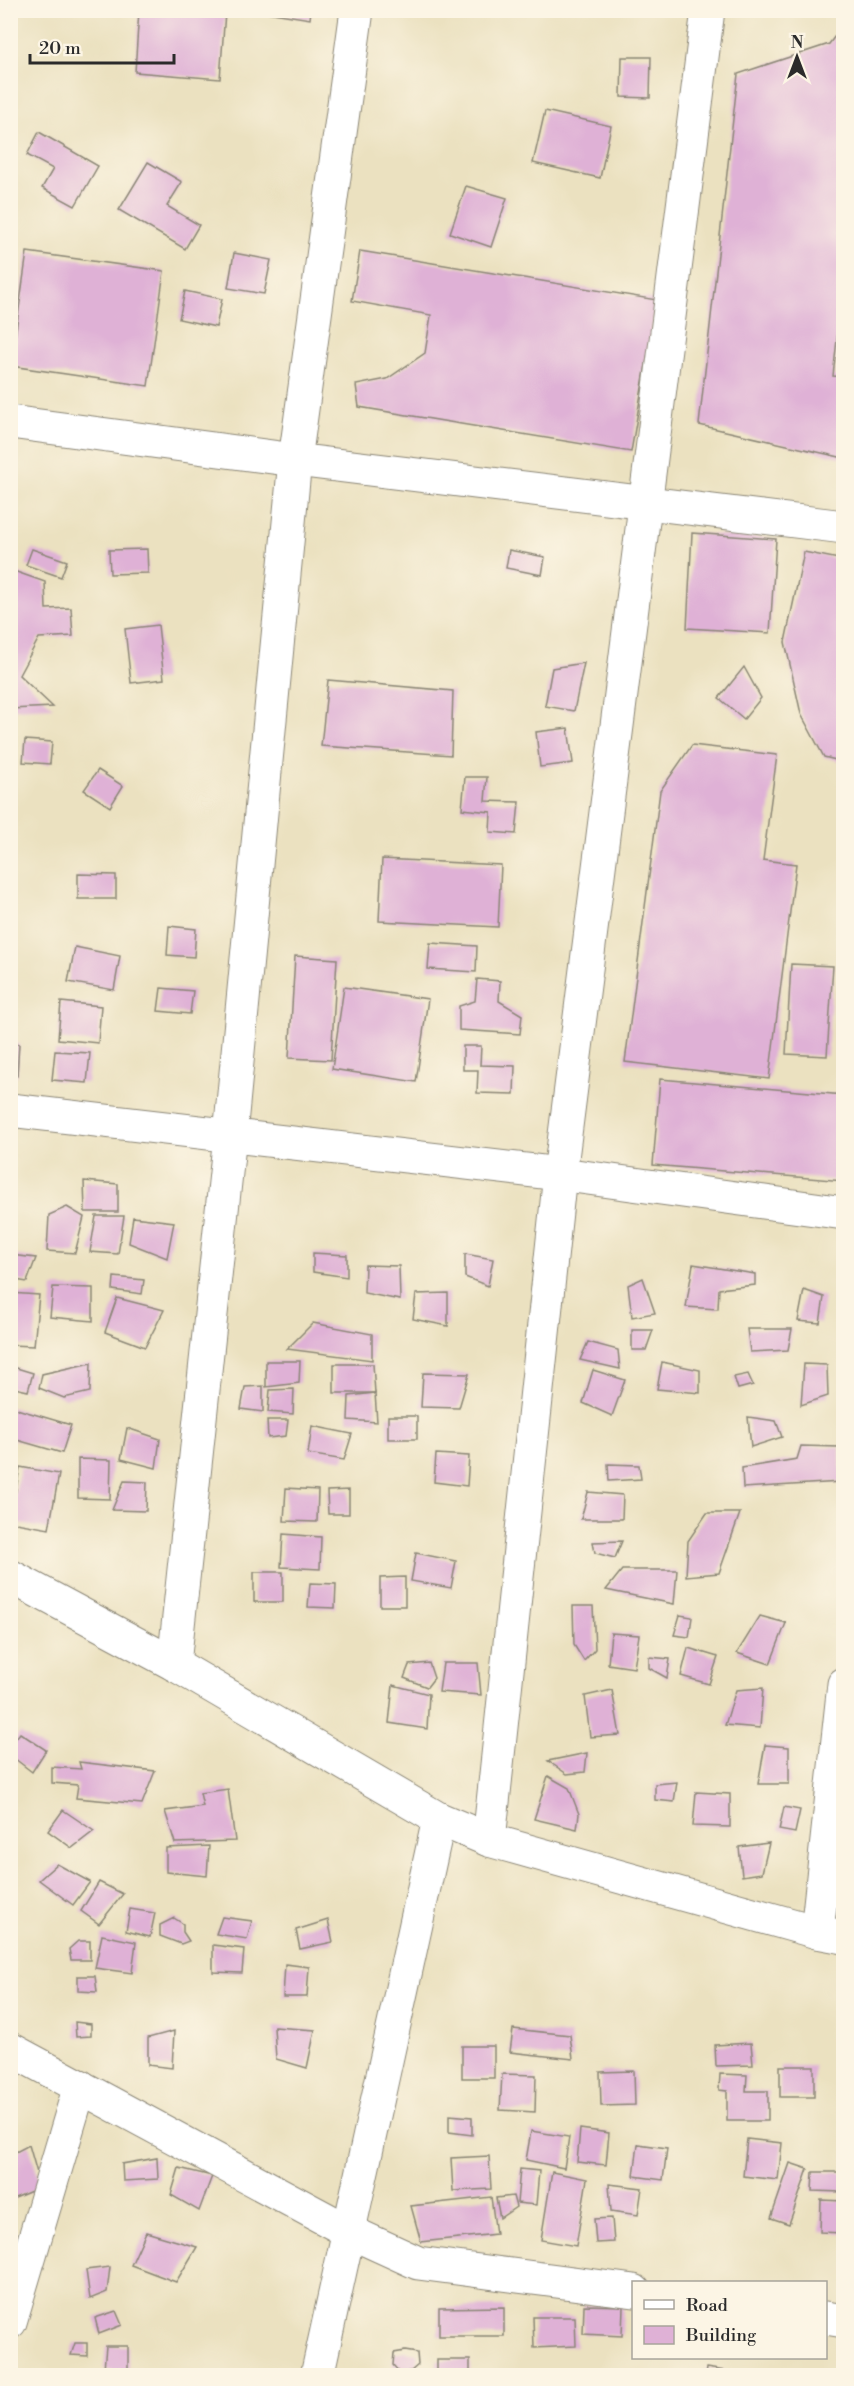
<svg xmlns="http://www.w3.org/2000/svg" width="854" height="2386" font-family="'Libre Bodoni',serif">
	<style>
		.building { fill: #dfb1d6 }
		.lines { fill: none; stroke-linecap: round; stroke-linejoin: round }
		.street-casing { stroke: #8b8676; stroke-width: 35 }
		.street { stroke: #fff; stroke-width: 33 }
	</style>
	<rect width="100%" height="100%" fill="#fcf5e5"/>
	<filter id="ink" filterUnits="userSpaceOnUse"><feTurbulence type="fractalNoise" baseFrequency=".0167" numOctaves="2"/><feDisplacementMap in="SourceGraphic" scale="12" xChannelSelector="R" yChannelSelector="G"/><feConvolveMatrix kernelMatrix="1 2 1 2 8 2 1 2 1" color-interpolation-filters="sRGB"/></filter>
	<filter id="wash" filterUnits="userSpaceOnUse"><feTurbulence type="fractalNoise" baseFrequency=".008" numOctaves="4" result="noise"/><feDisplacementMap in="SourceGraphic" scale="24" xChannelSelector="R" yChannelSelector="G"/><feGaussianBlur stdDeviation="1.35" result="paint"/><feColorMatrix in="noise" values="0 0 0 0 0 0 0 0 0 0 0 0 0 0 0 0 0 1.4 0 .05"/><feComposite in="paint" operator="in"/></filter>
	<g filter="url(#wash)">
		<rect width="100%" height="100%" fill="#ebe1c0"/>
		<g id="blocks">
			<g class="building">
				<path d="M139 10 225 12 220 79 135 72Z"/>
				<path d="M254 10H311L310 19Z"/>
				<path d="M844 24V276L833 376 844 377V458L699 425 738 74 829 44Z"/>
				<path d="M622 57H651L650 98 621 97Z"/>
				<path d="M545 111 611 126 600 178 533 163Z"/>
				<path d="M39 132 98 166 75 206 42 188 53 169 27 155Z"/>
				<path d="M148 162 182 182 167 206 199 225 185 249 119 210Z"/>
				<path d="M466 186 507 198 491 247 450 233Z"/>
				<path d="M360 251 657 300 631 452 359 407 356 385 387 379 425 353 431 315 352 301Z"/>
				<path d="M27 252 164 271 148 386 11 366Z"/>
				<path d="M234 253 271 260 264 294 228 288Z"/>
				<path d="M185 291 222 299 216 327 179 319Z"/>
				<path d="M692 533 776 539 770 633 687 628Z"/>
				<path d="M32 549 67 561 61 577 26 565Z"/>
				<path d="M147 549 148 573 110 574 109 550Z"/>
				<path d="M509 550 545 557 542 575 506 568Z"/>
				<path d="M804 552 844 560V762L824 757 801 714 785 642Z"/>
				<path d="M11 570 45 582 46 609 71 608 73 636 39 638 19 675 53 707 10 709Z"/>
				<path d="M158 625 164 679 131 683 125 629Z"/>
				<path d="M584 663 574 711 545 706 552 668Z"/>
				<path d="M744 667 761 698 744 719 719 698Z"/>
				<path d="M328 680 453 691 451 755 321 746Z"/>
				<path d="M568 728 573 763 540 767 536 732Z"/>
				<path d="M25 740 52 742 50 764 23 762Z"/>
				<path d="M692 745 777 755 763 860 796 864 769 1079 625 1062 660 791Z"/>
				<path d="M98 770 123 786 110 807 84 790Z"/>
				<path d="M465 777H487L485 801 519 802 516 834 490 832 491 812 462 809Z"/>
				<path d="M382 859 501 865 498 927 379 921Z"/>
				<path d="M78 874 116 875V899H78Z"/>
				<path d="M169 926 196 929 194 957 167 955Z"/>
				<path d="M430 943 477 946 476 972 428 969Z"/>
				<path d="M75 947 120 956 114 990 68 982Z"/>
				<path d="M295 956 337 959 331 1060 289 1058Z"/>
				<path d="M791 964 833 966 827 1056 786 1054Z"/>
				<path d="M477 979 500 981 499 1001 522 1015 520 1034 459 1030V1006L475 1001Z"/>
				<path d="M344 987 428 999 416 1082 332 1069Z"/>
				<path d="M161 988 193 991 190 1014 158 1011Z"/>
				<path d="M61 1002 101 1006 98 1043 58 1039Z"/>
				<path d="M10 1043 19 1044 17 1076H10Z"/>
				<path d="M463 1046H481L480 1065 515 1066 514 1094 477 1093 478 1070H463Z"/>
				<path d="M55 1051 90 1053 87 1083 52 1080Z"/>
				<path d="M660 1079 844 1095V1181L653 1165Z"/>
				<path d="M84 1181 118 1184V1212H85Z"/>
				<path d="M67 1207 84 1217 75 1253 47 1251 49 1215Z"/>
				<path d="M96 1216H124L118 1254 90 1252Z"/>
				<path d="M133 1217 174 1222 167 1258 129 1243Z"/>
				<path d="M313 1253 347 1255V1277L313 1272Z"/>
				<path d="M465 1254 493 1259 488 1286 465 1277Z"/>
				<path d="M10 1255 36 1258 27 1282 10 1279Z"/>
				<path d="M693 1264 755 1274V1285L719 1289 718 1309 686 1307Z"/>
				<path d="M365 1265 399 1266 400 1300 364 1293Z"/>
				<path d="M114 1277 144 1280 142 1294 113 1290Z"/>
				<path d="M643 1278 655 1313 632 1317 628 1285Z"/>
				<path d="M53 1287 93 1288V1321L50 1317Z"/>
				<path d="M804 1290 824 1297 820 1323 798 1321Z"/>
				<path d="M10 1293 39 1295 34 1346 10 1345Z"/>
				<path d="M448 1293V1326L413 1319 416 1294Z"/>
				<path d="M117 1298 164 1310 145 1347 105 1332Z"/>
				<path d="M313 1323 372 1334V1360L287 1349Z"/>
				<path d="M747 1329H792L788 1350 750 1352Z"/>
				<path d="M632 1330H653L646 1350H632Z"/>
				<path d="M588 1342 618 1350 620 1369 580 1360Z"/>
				<path d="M266 1361H300L299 1383 266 1387Z"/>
				<path d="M662 1362 700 1370V1393L657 1389Z"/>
				<path d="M91 1363 90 1392 64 1398 39 1388 42 1374Z"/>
				<path d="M334 1364H373L375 1393H334Z"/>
				<path d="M804 1364 827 1365 828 1396 801 1405Z"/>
				<path d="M10 1366 33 1373 28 1391 10 1387Z"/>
				<path d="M593 1370 625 1380 612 1416 583 1403Z"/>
				<path d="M423 1373 469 1374 459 1408 421 1407Z"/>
				<path d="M748 1374 753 1385 738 1389 734 1377Z"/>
				<path d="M263 1386V1412L241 1409 245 1387Z"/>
				<path d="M294 1389 293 1414 268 1412 270 1390Z"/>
				<path d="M375 1393 377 1422 348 1420 349 1396Z"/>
				<path d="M10 1407 71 1425 62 1453 10 1438Z"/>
				<rect x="388" y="1416" width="29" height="23"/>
				<path d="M748 1417 776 1421 782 1437 751 1447Z"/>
				<path d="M267 1420H288L286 1436 268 1438Z"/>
				<path d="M312 1426 352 1434 344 1460 308 1454Z"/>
				<path d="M127 1428 160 1439 156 1468 121 1459Z"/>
				<path d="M801 1446 840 1447 841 1482 743 1488 742 1468 797 1459Z"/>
				<path d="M436 1454 469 1456 467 1486 434 1482Z"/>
				<path d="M78 1459 111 1460 110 1499 78 1498Z"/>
				<path d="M608 1464 639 1465 641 1479 609 1481Z"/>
				<path d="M20 1467 59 1474 49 1529 10 1522Z"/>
				<path d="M124 1481 147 1482 146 1511 112 1510Z"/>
				<path d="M286 1488 318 1490 317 1522 284 1521Z"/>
				<path d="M349 1490V1514H328L327 1491Z"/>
				<path d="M588 1492 623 1495 622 1519H581Z"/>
				<path d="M707 1513H740L719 1573 686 1576 688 1541Z"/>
				<path d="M283 1534 321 1537 320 1569 281 1567Z"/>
				<path d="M622 1541 615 1558 595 1553 593 1542Z"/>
				<path d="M416 1553 456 1561 451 1588 411 1581Z"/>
				<path d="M622 1570H677L674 1604 606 1590Z"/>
				<rect x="254" y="1572" width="29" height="30"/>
				<path d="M405 1577V1606H380V1578Z"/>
				<path d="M310 1583 336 1584 335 1608 308 1607Z"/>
				<path d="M573 1606H593L595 1649 584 1661 574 1645Z"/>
				<path d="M680 1615 692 1617 689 1637 674 1635Z"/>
				<path d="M760 1616 786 1623 770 1664 737 1653Z"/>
				<path d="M611 1633 639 1635 634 1668 608 1664Z"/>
				<path d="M688 1648 718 1657 709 1684 681 1676Z"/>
				<path d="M649 1657 670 1659 667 1678 649 1668Z"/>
				<path d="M429 1663 434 1678 427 1687 404 1678 409 1665Z"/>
				<path d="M443 1663H478L481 1695 439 1692Z"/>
				<path d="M393 1685 429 1694 427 1729 389 1723Z"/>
				<path d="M763 1688 760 1728 725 1725 736 1690Z"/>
				<path d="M612 1690 620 1735 590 1737 585 1696Z"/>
				<path d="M20 1733 46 1750 32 1772 10 1755V1746Z"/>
				<path d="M765 1745 789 1747V1784H758Z"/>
				<path d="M587 1753 585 1772 567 1774 548 1761Z"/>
				<path d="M79 1762 155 1771 142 1804 76 1798 78 1785 52 1783V1767L81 1769Z"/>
				<path d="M548 1776 569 1788 579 1814 577 1829 534 1819Z"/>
				<path d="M677 1782 674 1802 655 1800V1784Z"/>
				<path d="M228 1789 235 1841 175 1843 165 1811 203 1806 200 1793Z"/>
				<path d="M696 1792 730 1794V1827L693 1826Z"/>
				<path d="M784 1807 800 1810 795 1833 779 1830Z"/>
				<path d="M63 1810 94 1831 72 1848 48 1831Z"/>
				<path d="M769 1843 762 1873 742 1876 739 1847Z"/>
				<path d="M209 1846 207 1876 166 1872V1848Z"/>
				<path d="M57 1864 90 1882 73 1905 39 1880Z"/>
				<path d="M99 1882 123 1894 99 1924 81 1911Z"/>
				<path d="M130 1909 155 1913 150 1937 126 1931Z"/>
				<path d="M222 1917 252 1921 247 1939 216 1934Z"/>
				<path d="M174 1918 183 1924V1932L189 1941 181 1944 160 1936V1925Z"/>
				<path d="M328 1920 333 1942 300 1949 296 1930Z"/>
				<path d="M102 1935 136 1942 132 1973 95 1968Z"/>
				<path d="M78 1941H90V1960H71L69 1949Z"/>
				<path d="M213 1945 244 1949 242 1973 213 1972Z"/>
				<path d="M285 1964 309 1967 307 1997H283Z"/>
				<path d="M78 1976H95L97 1992 78 1991Z"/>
				<path d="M75 2022 91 2024V2036L76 2037Z"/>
				<path d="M274 2027 315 2030 307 2068 276 2059Z"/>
				<path d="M513 2029 570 2035 573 2059 510 2052Z"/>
				<path d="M174 2031 172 2068 148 2065V2038Z"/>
				<path d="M751 2043 753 2065 716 2066 715 2045Z"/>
				<rect x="462" y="2046" width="32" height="32"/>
				<rect x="780" y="2066" width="34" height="31"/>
				<path d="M634 2071 635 2105 601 2106 600 2072Z"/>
				<path d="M502 2074 536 2075 535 2112 500 2110Z"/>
				<path d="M720 2074 747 2075 746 2091H768V2121H727V2091L719 2090Z"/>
				<path d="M449 2115 472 2117V2135L449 2132Z"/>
				<path d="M580 2129 609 2133 606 2165 577 2162Z"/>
				<path d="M531 2131 569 2137 564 2168 526 2160Z"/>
				<path d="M747 2139 782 2143 778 2180 743 2176Z"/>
				<path d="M638 2144 667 2148 663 2180 634 2176Z"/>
				<path d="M29 2145 41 2187 10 2200V2155Z"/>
				<path d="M489 2156 491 2189 453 2191 451 2158Z"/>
				<path d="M157 2158 158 2179 123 2181 122 2164Z"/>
				<path d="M790 2163 808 2169 789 2224 771 2218Z"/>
				<path d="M179 2168 212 2176 199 2211 171 2195Z"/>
				<path d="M520 2169 539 2171 536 2205 517 2203Z"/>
				<path d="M552 2172 587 2179 576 2246 541 2240Z"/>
				<path d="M813 2172H844L843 2192 812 2191Z"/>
				<path d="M609 2184 642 2188 638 2215 611 2211Z"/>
				<path d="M513 2196 516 2207 500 2218 496 2198Z"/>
				<path d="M491 2197 496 2234 421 2242 411 2206Z"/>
				<path d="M821 2200 844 2201V2233L820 2232Z"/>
				<path d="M612 2218 614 2242 596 2243 594 2219Z"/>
				<path d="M146 2232 197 2247 176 2282 131 2265Z"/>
				<path d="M110 2267 107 2292 90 2299 86 2270Z"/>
				<path d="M584 2305 623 2306 622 2336 583 2334Z"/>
				<path d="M504 2307V2336H439V2308Z"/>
				<path d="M116 2311 122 2325 99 2334 95 2318Z"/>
				<path d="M533 2317H575L576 2346 534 2348Z"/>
				<path d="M75 2343H87V2356L71 2355Z"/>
				<path d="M106 2346H128V2375L104 2369Z"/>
				<path d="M405 2351 417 2353 418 2365 411 2371 400 2373 393 2365 394 2353Z"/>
				<rect x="437" y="2360" width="33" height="16"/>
				<path d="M706 2368 744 2374V2376H705Z"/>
			</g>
		</g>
	</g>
	<g filter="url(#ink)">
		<use href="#blocks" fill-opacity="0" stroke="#8b8676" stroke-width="1.5"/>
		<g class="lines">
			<g class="street-casing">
				<g id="street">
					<path d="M10 422 295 460 844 527"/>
					<path d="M10 1110 560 1174 844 1213"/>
					<path d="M10 1576 174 1664 439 1819 489 1840 817 1932 844 1937"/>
					<path d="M174 1664 230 1135 295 460 357 10"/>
					<path d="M489 1840 560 1174 708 10"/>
					<path d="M817 1932 844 1684"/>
					<path d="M10 2049 348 2231 418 2263 634 2291"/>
					<path d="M826 2318 844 2321"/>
					<path d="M10 2322 80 2086"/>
					<path d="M317 2376 439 1819"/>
				</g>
			</g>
			<use href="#street" class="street"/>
		</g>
	</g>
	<rect width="854" height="2386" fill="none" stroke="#fcf5e5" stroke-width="36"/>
	<rect x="632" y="2281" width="195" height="78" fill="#fcf5e5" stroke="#a8a49b" stroke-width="1.5"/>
	<rect x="644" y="2300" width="30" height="9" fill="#ffffff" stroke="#a8a49b" stroke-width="1.5"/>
	<text x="686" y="2311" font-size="18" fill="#2b2b2b">Road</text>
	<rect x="644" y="2326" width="30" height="18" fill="#dfb1d6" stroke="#a8a49b" stroke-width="1.5"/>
	<text x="686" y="2341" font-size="18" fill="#2b2b2b">Building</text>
	<g transform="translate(797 57)" stroke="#fcf5e5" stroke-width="4.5" paint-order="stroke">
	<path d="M0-4.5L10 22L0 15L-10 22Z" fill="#2b2b2b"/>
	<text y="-9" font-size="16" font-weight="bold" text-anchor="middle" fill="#2b2b2b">N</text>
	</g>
	<path d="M30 54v9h144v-9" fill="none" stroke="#2b2b2b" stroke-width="3"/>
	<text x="39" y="54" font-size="18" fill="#2b2b2b" stroke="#fcf5e5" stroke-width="4.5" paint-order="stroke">20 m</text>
</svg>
